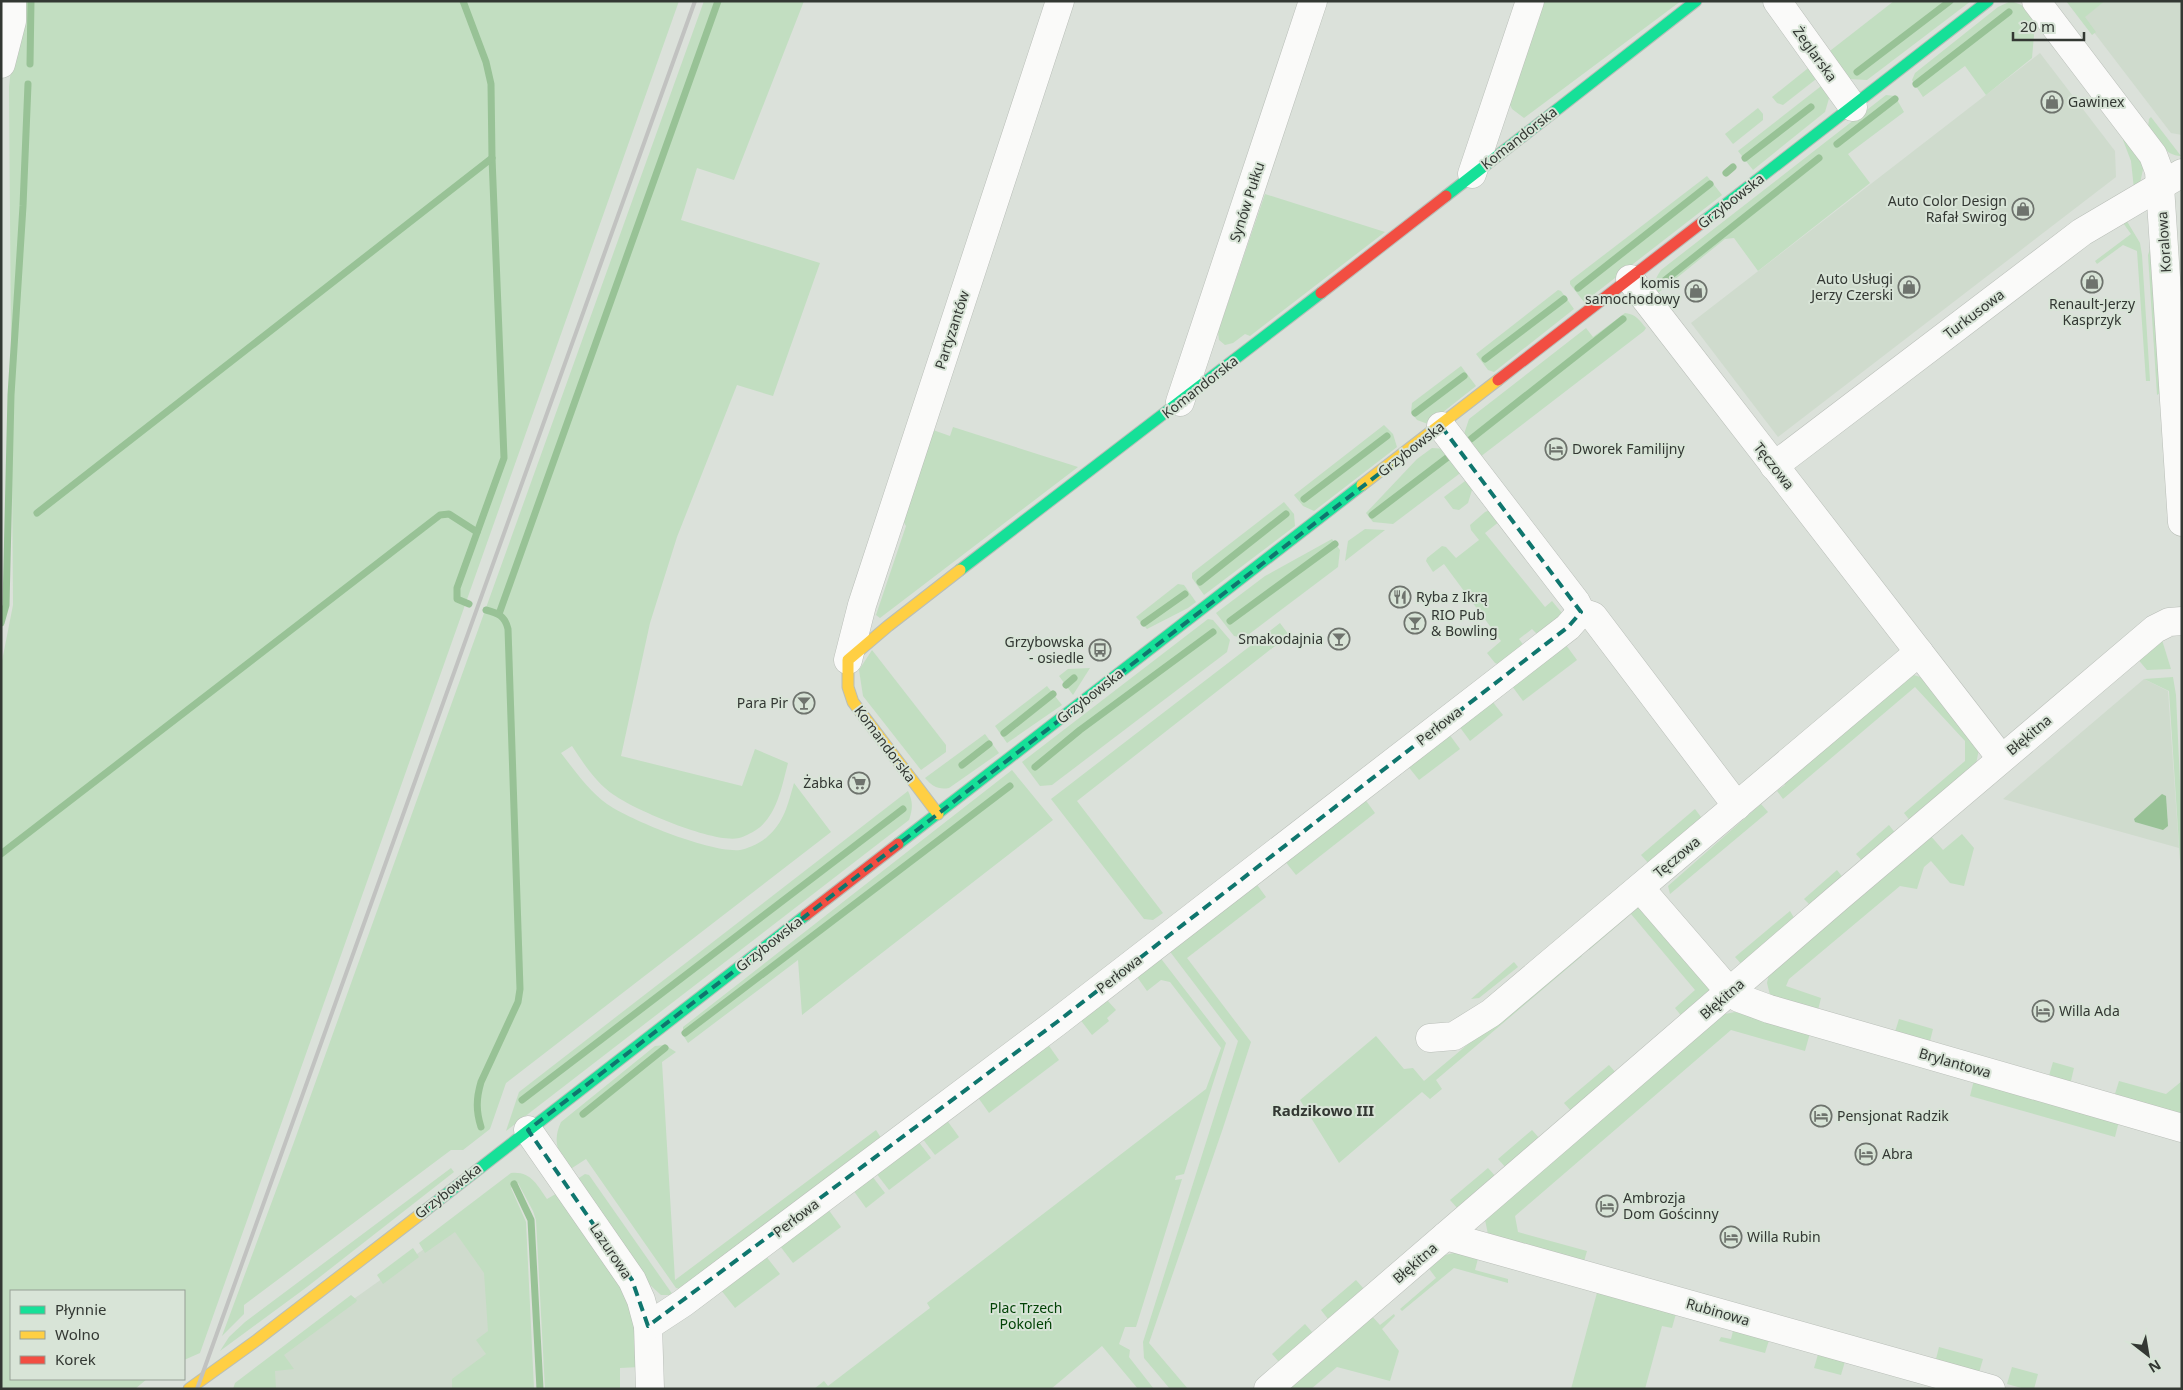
<svg xmlns="http://www.w3.org/2000/svg" width="2183" height="1390" font-family="'Noto Sans',sans-serif">
	<style>
		.built { fill: #cfdbcd }
		.green { fill: #c2dec1 }
		.water { fill: #98c296 }
		.lines { fill: none; stroke-linecap: round; stroke-linejoin: round }
		.stream { stroke: #98c296; stroke-width: 7 }
		.street-casing { stroke: #b9beb8; stroke-width: 29 }
		.fast-casing { stroke: #b9beb8; stroke-width: 13 }
		.slow-casing { stroke: #b9beb8; stroke-width: 13 }
		.jam-casing { stroke: #b9beb8; stroke-width: 13 }
		.street { stroke: #fafaf9; stroke-width: 28 }
		.fast { stroke: #16e098; stroke-width: 11 }
		.slow { stroke: #ffcf43; stroke-width: 11 }
		.jam { stroke: #f24e42; stroke-width: 11 }
		.rail { stroke: #c1c2c0; stroke-width: 4 }
		.marked { fill: none; stroke: #0f766e; stroke-width: 4; stroke-dasharray: 10 6; stroke-linejoin: round }
		.labels { text-anchor: middle; stroke-width: 4; stroke-linejoin: round; paint-order: stroke }
		.street-label { font-size: 14px; fill: #333833; stroke: #d8e4d7 }
		.poi-label { font-size: 14px; fill: #333833; stroke: #d8e4d7; text-anchor: start }
		.park-label { font-size: 14px; fill: #024306; stroke: #d8e4d7 }
		.neighbourhood-label { font-size: 15px; font-weight: bold; fill: #333833; stroke: #d8e4d7 }
	</style>
	<rect width="100%" height="100%" fill="#dbe1da"/>
	<g class="built">
		<path d="M2105 1H2182V135L2171 133 2083 18Z"/>
		<path d="M2040 53 2115 151 2116 177 1778 437 1691 323Z"/>
		<path d="M2144 679 2168 691 2179 848 2003 799Z"/>
		<path d="M462 1222 494 1271 500 1389H269L268 1360Z"/>
	</g>
	<g class="green">
		<path d="M18 1H679L200 1353 184 1360V1291H11V1379H147L135 1389H1V666L13 605 9 87Z"/>
		<path d="M704 1H804L734 180 697 168 681 220 820 263 773 396 737 385 677 537 650 623 621 756 742 786 755 749 788 763C782 786 777 816 756 830 751 833 744 837 739 838 715 844 635 810 614 795 596 783 584 764 572 746L561 753C575 771 589 791 607 804 632 821 711 853 740 850 747 849 762 842 767 837 784 823 788 804 794 783L831 832 506 1083 490 1129 463 1150H451L244 1305V1314L222 1336 294 1142Z"/>
		<path d="M1541 1H1681L1524 118 1512 109 1509 103Z"/>
		<path d="M1894 1H1971L1867 80 1849 79 1826 54Z"/>
		<path d="M2011 1 2027 7 2038 20 2032 25 2034 35 2032 58 1986 95 1965 66 1923 97 1912 80 1915 73 1998 7Z"/>
		<path d="M2066 1H2105L2085 17 2096 32 2092 35Z"/>
		<path d="M1812 65 1820 76 1783 105 1777 103 1772 97Z"/>
		<path d="M1825 83 1830 95 1825 112 1753 170 1738 151Z"/>
		<path d="M1886 95 1895 96 1904 112 1848 154 1870 183 1758 271 1734 238 1725 239 1658 293C1652 285 1656 277 1661 270Z"/>
		<path d="M1758 108 1763 114V120L1733 144 1725 134Z"/>
		<path d="M2151 117 2181 156C2165 156 2157 139 2148 127L2149 119Z"/>
		<path d="M2127 137 2144 165 2140 183 2134 189 2131 161 2123 140Z"/>
		<path d="M1707 176 1722 195 1584 302 1570 284V281Z"/>
		<path d="M1265 194 1385 232 1250 336 1245 334 1233 343 1225 345 1219 340 1218 332Z"/>
		<path d="M2125 218 2140 243 2142 255 2150 381H2146L2137 251 2123 245 2097 264 2095 261 2131 234 2121 220Z"/>
		<path d="M2151 246 2163 391 2157 395 2148 255Z"/>
		<path d="M1558 290 1561 291 1574 309 1494 372 1488 370 1476 354Z"/>
		<path d="M1625 313C1636 314 1640 321 1646 328L1644 331 1480 457 1464 434 1469 419 1586 328 1593 337Z"/>
		<path d="M1461 366 1476 386 1428 424 1417 420 1411 412 1412 403Z"/>
		<path d="M1384 425 1393 434 1397 447 1314 511 1303 506 1294 495Z"/>
		<path d="M953 427 1078 467 880 618 876 615 906 526 903 521 933 430 950 436Z"/>
		<path d="M1432 448 1447 449 1463 471 1393 524 1373 522 1366 513 1417 459Z"/>
		<path d="M1469 478 1472 490 1468 503 1459 510 1453 509 1444 497Z"/>
		<path d="M1284 502 1294 514 1295 526 1204 595 1192 578V573Z"/>
		<path d="M1490 510 1500 521 1485 533 1545 607 1552 601 1562 613V616L1539 636 1532 629 1519 639 1525 647 1500 665 1495 663 1487 653 1501 641 1444 564 1433 572 1426 561 1427 558 1442 546 1446 547 1456 558 1479 540 1471 530 1470 525 1485 512Z"/>
		<path d="M1365 529 1385 530 1345 561 1348 541Z"/>
		<path d="M1332 539 1340 550 1338 567 1244 638 1234 636 1216 613 1265 576Z"/>
		<path d="M1178 584 1184 585 1196 602 1188 608 1147 629 1136 617Z"/>
		<path d="M1208 619 1213 620 1230 640 1227 652 1052 785 1040 786 1022 762Z"/>
		<path d="M1280 623 1289 635 1077 801 1163 913 1153 920 1144 919 1051 799Z"/>
		<path d="M2162 640 2171 669 2147 670 2136 657Z"/>
		<path d="M1566 645 1577 660 1523 701 1512 686Z"/>
		<path d="M872 650 946 745V752L921 770 863 696 859 670Z"/>
		<path d="M1090 668 1073 695 1059 676 1068 669Z"/>
		<path d="M1914 675 1926 679 1979 749 1976 764 1911 822 1904 813 1965 761V741L1915 687 1783 799 1777 791 1785 785 1783 779 1909 676Z"/>
		<path d="M2173 677 2176 695 2182 826V891L2169 691 2144 679Z"/>
		<path d="M1047 686 1062 705 1007 743 995 726Z"/>
		<path d="M1492 701 1503 715 1470 741 1459 726Z"/>
		<path d="M985 734 999 753 949 788C938 790 932 786 925 778Z"/>
		<path d="M1449 734 1460 749 1419 780 1407 765Z"/>
		<path d="M1012 770 1053 820 802 1015 798 960 688 1043 683 1035V1027Z"/>
		<path d="M908 791C913 802 913 808 909 820L506 1131 519 1092Z"/>
		<path d="M1364 798 1375 813 1296 875 1284 860Z"/>
		<path d="M1761 804 1768 812 1670 894 1668 886Z"/>
		<path d="M1695 809 1704 821 1651 866 1641 855Z"/>
		<path d="M1889 825 1896 834 1864 863 1856 854Z"/>
		<path d="M1929 834 1943 850 1962 834 1974 848 1964 886 1950 883 1931 861 1924 867 1917 889 1900 886 1789 979 1786 986 1821 998 1818 1010 1770 995 1767 983 1769 973Z"/>
		<path d="M1837 870 1844 879 1812 907 1804 899Z"/>
		<path d="M1255 882 1266 897 1187 958 1251 1042 1223 1128 1149 1343 1188 1389H1170L1144 1358 1143 1342 1238 1041 1168 949Z"/>
		<path d="M1637 905 1710 987V992L1683 1018 1675 1008 1695 990 1631 914 1589 950 1585 944Z"/>
		<path d="M1790 911 1796 921 1743 966 1735 957Z"/>
		<path d="M1577 953 1582 956 1436 1080 1442 1089 1430 1099 1422 1092 1339 1163 1300 1100 1376 1036 1404 1069 1413 1068 1424 1081Z"/>
		<path d="M1159 956 1226 1043 1184 1174 1176 1176 1175 1180 1182 1179 1136 1327H1125L1119 1344 1130 1350 1129 1357 1154 1389H1138L1102 1346 1051 1389H814L824 1381 828 1386 930 1308 927 1303 1206 1089 1221 1048 1170 982 1161 980 1147 991 1135 974Z"/>
		<path d="M1514 962 1518 967 1479 998 1471 999Z"/>
		<path d="M1107 1000 1116 1010 1107 1018 1109 1021 1092 1035 1079 1018Z"/>
		<path d="M1735 1012 1810 1033 1805 1051 1731 1030 1515 1216 1518 1232 1587 1251 1583 1265 1488 1234 1485 1220 1720 1015Z"/>
		<path d="M1899 1019 1933 1029 1929 1045 1894 1035Z"/>
		<path d="M1047 1043 1059 1060 989 1113 977 1096Z"/>
		<path d="M665 1045 676 1052 662 1062 675 1280 876 1130 883 1141 685 1290 676 1288 586 1159 569 1170C558 1152 552 1142 561 1122L655 1046Z"/>
		<path d="M2053 1062 2074 1068 2070 1085 2048 1079Z"/>
		<path d="M1609 1065 1617 1074 1572 1112 1564 1103Z"/>
		<path d="M1974 1080 2119 1121 2115 1137 1970 1096Z"/>
		<path d="M2119 1081 2166 1094 2182 1081V1118L2114 1097Z"/>
		<path d="M946 1119 959 1137 935 1155 922 1138Z"/>
		<path d="M1532 1130 1541 1140 1507 1169 1498 1159Z"/>
		<path d="M918 1141 931 1158 889 1190 876 1173Z"/>
		<path d="M451 1168 454 1172 307 1287 220 1351 229 1337 245 1322Z"/>
		<path d="M1488 1168 1497 1178 1459 1210 1450 1200Z"/>
		<path d="M511 1173C531 1171 537 1185 547 1199L559 1192 633 1306 640 1367 620 1368V1389H545L536 1220 533 1211 518 1183 511 1188 526 1222 534 1389H452V1379L486 1354 476 1340 488 1331 484 1273 455 1232 425 1253 419 1243Z"/>
		<path d="M585 1174 589 1175 673 1295H661L650 1285 576 1180Z"/>
		<path d="M872 1176 885 1193 866 1208 853 1190Z"/>
		<path d="M828 1209 841 1227 793 1263 780 1246Z"/>
		<path d="M413 1248 419 1257 383 1284 377 1275Z"/>
		<path d="M1458 1252 1479 1255 1475 1270 1508 1279V1283L1454 1268 1402 1311 1400 1309 1436 1278 1427 1266 1441 1256Z"/>
		<path d="M765 1255 780 1274 735 1308 721 1290Z"/>
		<path d="M1356 1280 1363 1288V1292L1332 1320 1328 1319 1321 1310Z"/>
		<path d="M1598 1289 1677 1310 1672 1328 1662 1326 1645 1389H1571Z"/>
		<path d="M351 1295 357 1300 356 1302 284 1355 294 1369 275 1371 276 1389H233L235 1383Z"/>
		<path d="M1370 1314 1380 1325 1394 1314 1395 1316 1382 1329 1399 1351 1390 1381 1337 1367 1311 1389H1285Z"/>
		<path d="M1305 1324 1312 1332 1313 1337 1279 1362 1272 1354Z"/>
		<path d="M1734 1327 1770 1337 1765 1353 1719 1341 1721 1337 1731 1339Z"/>
		<path d="M1939 1347 1983 1359 1978 1376 1935 1363Z"/>
		<path d="M1819 1351 1846 1358 1841 1375 1814 1368Z"/>
		<path d="M2012 1367 2038 1374 2034 1389H2025L2007 1384Z"/>
	</g>
	<path class="water" d="M2162 794 2166 796 2168 826 2163 830 2135 822 2134 819Z"/>
	<g class="lines">
		<g class="stream">
			<path d="M463 1 486 62 491 84 492 158 504 458 457 588V599L469 604"/>
			<path d="M30 64 31 1"/>
			<path d="M1857 72 1950 1"/>
			<path d="M1916 84 2009 12"/>
			<path d="M1837 144 1895 99"/>
			<path d="M1745 158 1811 107"/>
			<path d="M1726 173 1733 167"/>
			<path d="M1664 281 1819 158"/>
			<path d="M1578 288 1710 184"/>
			<path d="M1485 359 1564 299"/>
			<path d="M1415 413 1464 376"/>
			<path d="M1471 439 1623 319"/>
			<path d="M1304 499 1387 436"/>
			<path d="M37 513 492 158"/>
			<path d="M1372 515 1448 457"/>
			<path d="M1200 582 1286 514"/>
			<path d="M499 614 718 1"/>
			<path d="M1230 621 1335 544"/>
			<path d="M1 623 6 605 11 395 23 206 28 84"/>
			<path d="M1144 623 1185 594"/>
			<path d="M1066 685 1074 678"/>
			<path d="M1004 733 1053 694"/>
			<path d="M962 765 989 744"/>
			<path d="M1035 767 1080 730 1213 632"/>
			<path d="M1 854 440 515 449 514 477 532"/>
			<path d="M685 1033 1010 786"/>
			<path d="M522 1100 903 809"/>
			<path d="M583 1114 665 1048"/>
			<path d="M481 1127C476 1111 476 1099 481 1082L518 1002 520 989 508 629C505 616 498 613 486 610"/>
			<path d="M514 1184 531 1220 540 1389"/>
		</g>
		<g class="street-casing">
			<g id="street">
				<path d="M1777 1 1853 107"/>
				<path d="M2036 1 2153 155 2159 171 2182 522"/>
				<path d="M1 64 12 21V1"/>
				<path d="M1472 174 1530 1"/>
				<path d="M1630 279 2001 758"/>
				<path d="M1180 402 1313 1"/>
				<path d="M1441 426 1576 602 1581 612 1593 616 1737 806"/>
				<path d="M1774 466 2082 232 2182 173"/>
				<path d="M848 660 862 605 1060 1"/>
				<path d="M1640 888 1730 992 1739 998 1769 1009 2182 1128"/>
				<path d="M1430 1038 1454 1036 1491 1013 1919 652"/>
				<path d="M528 1130 632 1280 641 1300 648 1326 650 1389"/>
				<path d="M1446 1236 1991 1389"/>
				<path d="M648 1326 683 1303 1057 1022 1568 627 1581 612"/>
				<path d="M1268 1389 1839 897 2155 629 2169 622 2182 621"/>
			</g>
		</g>
		<g class="fast-casing">
			<g id="fast">
				<path d="M1446 196 1696 1"/>
				<path d="M1704 221 1988 1"/>
				<path d="M960 570 1321 293"/>
				<path d="M898 844 1362 485"/>
				<path d="M422 1213 806 915"/>
			</g>
		</g>
		<g class="slow-casing">
			<g id="slow">
				<path d="M1362 485 1498 380"/>
				<path d="M938 814 853 702 848 687V660L888 626 960 570"/>
				<path d="M189 1389 257 1340 422 1213"/>
			</g>
		</g>
		<g class="jam-casing">
			<g id="jam">
				<path d="M1321 293 1446 196"/>
				<path d="M1498 380 1704 221"/>
				<path d="M806 915 898 844"/>
			</g>
		</g>
		<use href="#street" class="street"/>
		<use href="#fast" class="fast"/>
		<use href="#slow" class="slow"/>
		<use href="#jam" class="jam"/>
		<path class="rail" d="M197 1389 695 1"/>
	</g>
	<path class="marked" d="M1441 426 1581 612 1568 627 1057 1022 648 1326 632 1280 528 1130Z"/>
	<defs>
		<g id="shop-ring" transform="scale(1.125)"><circle r="9.5" fill="#d8e4d7" stroke="#6e736d" stroke-width="1.5"/><path d="M-5-2.5h2.3a2.7 3.5 0 0 1 5.4 0H5L5.5 6h-11ZM-1.5-2.5h3a1.5 2.3 0 0 0-3 0Z" fill="#6e736d"/></g>
		<g id="hotel-ring" transform="scale(1.125)"><circle r="9.5" fill="#d8e4d7" stroke="#6e736d" stroke-width="1.5"/><path d="M-6-4.5h1.5V1H6V5H4.5V3h-9V5H-6ZM-4 0a1.8 1.8 0 1 1 3.6 0ZM.5 0V-2.5h3Q6-2.5 6 0Z" fill="#6e736d"/></g>
		<g id="restaurant-ring" transform="scale(1.125)"><circle r="9.5" fill="#d8e4d7" stroke="#6e736d" stroke-width="1.5"/><path d="M-5-6h1v4h1v-4h1v4h1v-4h1v5L-1.5 .5V6h-2V.5L-5-1ZM5-6V6H3V1.5H1.5Q1.5-4 5-6Z" fill="#6e736d"/></g>
		<g id="bar-ring" transform="scale(1.125)"><circle r="9.5" fill="#d8e4d7" stroke="#6e736d" stroke-width="1.5"/><path d="M-6-5H6L.8 .8V4.5H3.5V6h-7V4.5H-.8V.8Z" fill="#6e736d"/></g>
		<g id="bus-ring" transform="scale(1.125)"><circle r="9.5" fill="#d8e4d7" stroke="#6e736d" stroke-width="1.5"/><path d="M-5-6H5V4H4V6H2V4H-2V6H-4V4H-5ZM-3.5-4V0h7V-4ZM-3.5 1.2v1.5H-2V1.2ZM2 1.2v1.5H3.5V1.2Z" fill="#6e736d"/></g>
		<g id="supermarket-ring" transform="scale(1.125)"><circle r="9.5" fill="#d8e4d7" stroke="#6e736d" stroke-width="1.5"/><path d="M-6-5.5h2.5l.6 2H6L4.5 2H-2.5L-4.4-4H-6ZM-1.5 3.2a1.3 1.3 0 1 0 .1 0ZM3 3.2a1.3 1.3 0 1 0 .1 0Z" fill="#6e736d"/></g>
	</defs>
	<g fill-rule="evenodd">
		<use href="#shop-ring" x="2052" y="102"/>
		<use href="#shop-ring" x="2023" y="209"/>
		<use href="#shop-ring" x="2092" y="282"/>
		<use href="#shop-ring" x="1909" y="287"/>
		<use href="#shop-ring" x="1696" y="291"/>
		<use href="#hotel-ring" x="1556" y="449"/>
		<use href="#restaurant-ring" x="1400" y="597"/>
		<use href="#bar-ring" x="1415" y="623"/>
		<use href="#bar-ring" x="1339" y="639"/>
		<use href="#bus-ring" x="1100" y="650"/>
		<use href="#bar-ring" x="804" y="703"/>
		<use href="#supermarket-ring" x="859" y="783"/>
		<use href="#hotel-ring" x="2043" y="1011"/>
		<use href="#hotel-ring" x="1821" y="1116"/>
		<use href="#hotel-ring" x="1866" y="1154"/>
		<use href="#hotel-ring" x="1607" y="1206"/>
		<use href="#hotel-ring" x="1731" y="1237"/>
	</g>
	<g class="labels">
		<g class="street-label">
			<text transform="translate(1815 54) rotate(54)" y="5">Żeglarska</text>
			<text transform="translate(1519 138) rotate(-38)" y="5">Komandorska</text>
			<text transform="translate(1731 201) rotate(-38)" y="5">Grzybowska</text>
			<text transform="translate(1247 202) rotate(-72)" y="5">Synów Pułku</text>
			<text transform="translate(2164 242) rotate(-94)" y="5">Koralowa</text>
			<text transform="translate(1974 314) rotate(-37)" y="5">Turkusowa</text>
			<text transform="translate(952 330) rotate(-72)" y="5">Partyzantów</text>
			<text transform="translate(1200 387) rotate(-38)" y="5">Komandorska</text>
			<text transform="translate(1411 449) rotate(-38)" y="5">Grzybowska</text>
			<text transform="translate(1774 466) rotate(52)" y="5">Tęczowa</text>
			<text transform="translate(1090 696) rotate(-38)" y="5">Grzybowska</text>
			<text transform="translate(1439 726) rotate(-38)" y="5">Perłowa</text>
			<text transform="translate(2029 735) rotate(-40)" y="5">Błękitna</text>
			<text transform="translate(885 744) rotate(53)" y="5">Komandorska</text>
			<text transform="translate(1677 857) rotate(-40)" y="5">Tęczowa</text>
			<text transform="translate(769 944) rotate(-38)" y="5">Grzybowska</text>
			<text transform="translate(1119 974) rotate(-38)" y="5">Perłowa</text>
			<text transform="translate(1722 999) rotate(-41)" y="5">Błękitna</text>
			<text transform="translate(1955 1063) rotate(16)" y="5">Brylantowa</text>
			<text transform="translate(448 1191) rotate(-38)" y="5">Grzybowska</text>
			<text transform="translate(796 1218) rotate(-37)" y="5">Perłowa</text>
			<text transform="translate(611 1251) rotate(56)" y="5">Lazurowa</text>
			<text transform="translate(1415 1263) rotate(-41)" y="5">Błękitna</text>
			<text transform="translate(1718 1312) rotate(16)" y="5">Rubinowa</text>
		</g>
		<g class="poi-label">
			<text x="2068" y="107">Gawinex</text>
			<text x="2007" y="206" text-anchor="end">Auto Color Design<tspan x="2007" dy="16">Rafał Swirog</tspan></text>
			<text x="1893" y="284" text-anchor="end">Auto Usługi<tspan x="1893" dy="16">Jerzy Czerski</tspan></text>
			<text x="1680" y="288" text-anchor="end">komis<tspan x="1680" dy="16">samochodowy</tspan></text>
			<text x="2092" y="309" text-anchor="middle">Renault-Jerzy<tspan x="2092" dy="16">Kasprzyk</tspan></text>
			<text x="1572" y="454">Dworek Familijny</text>
			<text x="1416" y="602">Ryba z Ikrą</text>
			<text x="1431" y="620">RIO Pub<tspan x="1431" dy="16">&amp; Bowling</tspan></text>
			<text x="1323" y="644" text-anchor="end">Smakodajnia</text>
			<text x="1084" y="647" text-anchor="end">Grzybowska<tspan x="1084" dy="16">- osiedle</tspan></text>
			<text x="788" y="708" text-anchor="end">Para Pir</text>
			<text x="843" y="788" text-anchor="end">Żabka</text>
			<text x="2059" y="1016">Willa Ada</text>
			<text x="1837" y="1121">Pensjonat Radzik</text>
			<text x="1882" y="1159">Abra</text>
			<text x="1623" y="1203">Ambrozja<tspan x="1623" dy="16">Dom Gościnny</tspan></text>
			<text x="1747" y="1242">Willa Rubin</text>
		</g>
		<g class="park-label">
			<text x="1026" y="1313">Plac Trzech<tspan x="1026" dy="16">Pokoleń</tspan></text>
		</g>
		<g class="neighbourhood-label">
			<text x="1323" y="1116">Radzikowo III</text>
		</g>
	</g>
	<rect width="2183" height="1390" fill="none" stroke="#333833" stroke-width="5"/>
	<rect x="10" y="1290" width="175" height="90" fill="#d8e4d7" stroke="#969f95"/>
	<rect x="20" y="1306" width="25" height="8" fill="#16e098" stroke="#969f95"/>
	<text x="55" y="1315" font-size="15" fill="#333833">Płynnie</text>
	<rect x="20" y="1331" width="25" height="8" fill="#ffcf43" stroke="#969f95"/>
	<text x="55" y="1340" font-size="15" fill="#333833">Wolno</text>
	<rect x="20" y="1356" width="25" height="8" fill="#f24e42" stroke="#969f95"/>
	<text x="55" y="1365" font-size="15" fill="#333833">Korek</text>
	<g transform="translate(2148 1355) rotate(149)" stroke="#d8e4d7" stroke-width="4" paint-order="stroke">
	<path d="M0-4L9 19L0 12L-9 19Z" fill="#333833"/>
	<text y="-8" font-size="14" font-weight="bold" text-anchor="middle" fill="#333833">N</text>
	</g>
	<path d="M2013 32v8h71v-8" fill="none" stroke="#333833" stroke-width="2.5"/>
	<text x="2020" y="32" font-size="15" fill="#333833" stroke="#d8e4d7" stroke-width="4" paint-order="stroke">20 m</text>
</svg>
